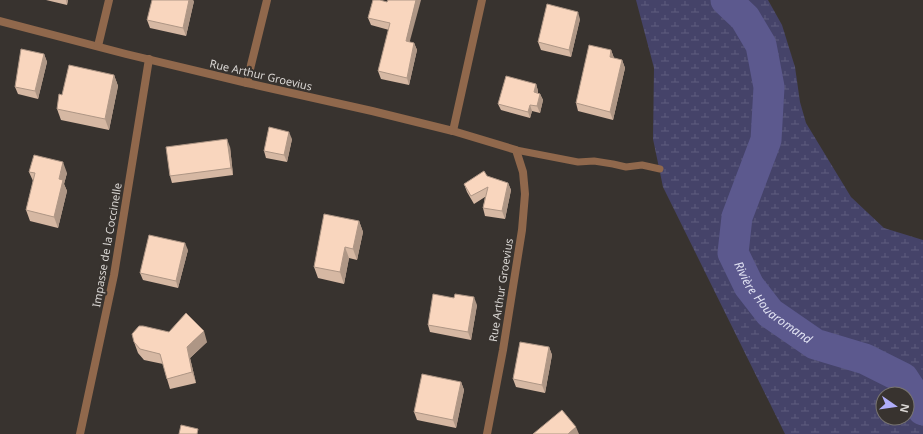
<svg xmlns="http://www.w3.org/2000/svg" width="923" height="434" font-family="'Noto Sans',sans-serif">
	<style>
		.wetland { fill: url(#wetland-marsh); fill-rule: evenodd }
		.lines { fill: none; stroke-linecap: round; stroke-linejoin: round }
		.river { stroke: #5c598e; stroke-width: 31 }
		.service { stroke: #90684c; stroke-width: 7 }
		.minor { stroke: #90684c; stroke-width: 8 }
		.wall { fill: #d6b8a3 }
		.shaded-wall { fill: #ae9685 }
		.building { fill: #f9d6be; stroke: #ae9685 }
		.labels { text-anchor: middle; stroke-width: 4; stroke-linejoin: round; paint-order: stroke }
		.street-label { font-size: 11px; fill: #dad7d4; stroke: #38332f }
		.water-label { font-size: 12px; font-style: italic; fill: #e1e2f3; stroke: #38332f }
	</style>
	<defs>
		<pattern id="wetland-marsh" width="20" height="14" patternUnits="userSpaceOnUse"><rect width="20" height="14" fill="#454369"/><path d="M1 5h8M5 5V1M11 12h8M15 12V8" fill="none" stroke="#5f5d7e"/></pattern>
	</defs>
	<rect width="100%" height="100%" fill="#38332f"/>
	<path class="wetland" d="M636 0H768L782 25 795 67 800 102 806 123 851 197 884 228 923 240V434H785L663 187 653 139 654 68ZM883 394H907V418H883Z"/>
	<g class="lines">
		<path class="river" id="s1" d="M726 0 745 18 761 45 769 87 766 140 737 217 733 253 749 286 770 313 815 344 865 359 903 378 922 407 923 410"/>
		<path class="service" d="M516 150 578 162 594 161 613 164 626 167 642 165 660 169"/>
		<g class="minor">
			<path d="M0 21 126 54 247 83 372 111 453 131 516 150 523 172 525 194 522 230 503 350 487 434"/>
			<path d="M98 46 109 0"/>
			<path d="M247 83 251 65 267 0"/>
			<path d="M453 131 482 0"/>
			<path d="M80 434 114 275 149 59"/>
		</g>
	</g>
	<g class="wall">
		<path d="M46 0H68L67 5Z"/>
		<path d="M373 0 410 42 414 43 417 50 409 85 381 79 378 71 389 30 371 25 368 18Z"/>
		<path d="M194 1 186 36 150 28 147 20Z"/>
		<path d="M580 19 571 57 541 50 538 42Z"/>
		<path d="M611 50 614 58 622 60 625 68 613 120 578 111 576 103Z"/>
		<path d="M44 54 47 62 38 99 18 94 15 87Z"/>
		<path d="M114 75 118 86 109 130 61 120 57 109 62 95Z"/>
		<path d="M536 84 538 91V93L540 94 543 100 540 113 532 111 530 118 501 110 498 104Z"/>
		<path d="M292 139 287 162 266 158 264 151Z"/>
		<path d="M230 147 233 175 172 183 170 176Z"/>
		<path d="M29 172 67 173 64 184 67 191 58 228 30 221 26 210 33 181Z"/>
		<path d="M487 176 508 183 511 190 505 219 485 216 483 208 485 197 474 204 467 192 464 184Z"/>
		<path d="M359 221 363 232 357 260 349 258 344 284 318 278 314 267Z"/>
		<path d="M188 250 178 288 143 280 140 273Z"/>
		<path d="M477 305 471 340 430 332 428 325Z"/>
		<path d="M134 342H207L190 358 196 383 170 389 167 379 163 364 144 360 138 353Z"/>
		<path d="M549 347 552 355 545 393 516 387 513 379Z"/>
		<path d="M461 382 464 390 456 428 417 420 414 412Z"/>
	</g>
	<g class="shaded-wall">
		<path d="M66 0H68L67 5Z"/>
		<path d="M189 0H193L194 1 186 36 183 28Z"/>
		<path d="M416 0H421L408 48 406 41Z"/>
		<path d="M578 12 580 19 571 57 569 50Z"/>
		<path d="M414 43 417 50 409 85 407 78Z"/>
		<path d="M611 50 614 58 610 57Z"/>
		<path d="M44 54 47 62 38 99 35 91Z"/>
		<path d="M622 60 625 68 613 120 610 112Z"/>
		<path d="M114 75 118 86 109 130 105 119Z"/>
		<path d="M536 84 538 91 536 98 534 92Z"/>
		<path d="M540 94 543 100 540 113 537 106Z"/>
		<path d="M530 105 532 111 530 118 528 112Z"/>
		<path d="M289 132 292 139 287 162 284 155Z"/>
		<path d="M227 139 230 147 233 175 231 168Z"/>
		<path d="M63 162 67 173 64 184 67 191 58 228 54 217 59 179Z"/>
		<path d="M508 183 511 190 505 219 502 211Z"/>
		<path d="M359 221 363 232 357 260 353 249Z"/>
		<path d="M185 243 188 250 178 288 176 281Z"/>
		<path d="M345 247 349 258 344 284 340 272Z"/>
		<path d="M474 297 477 305 471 340 468 332Z"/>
		<path d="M204 331 207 342 190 358 196 383 192 372 187 347Z"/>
		<path d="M549 347 552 355 545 393 542 385Z"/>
		<path d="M461 382 464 390 456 428 453 420Z"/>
		<path d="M576 427 579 434H568Z"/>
	</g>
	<g class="building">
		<path d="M152 0H189L183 28 147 20Z"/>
		<path d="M373 0H380L387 2 388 0H416L406 41 414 43 407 78 378 71 390 23 368 18Z"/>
		<path d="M547 4 578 12 569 50 538 42Z"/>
		<path d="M589 45 611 50 610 57 622 60 610 112 576 103Z"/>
		<path d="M21 49 44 54 35 91 15 87Z"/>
		<path d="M69 65 114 75 105 119 57 109 59 94 62 95Z"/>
		<path d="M506 76 536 84 534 92 540 94 537 106 530 105 528 112 498 104Z"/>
		<path d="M269 127 289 132 284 155 264 151Z"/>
		<path d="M227 139 231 168 170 176 166 147Z"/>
		<path d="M34 155 63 162 59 179 63 180 54 217 26 210 35 173 29 172Z"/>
		<path d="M484 171 487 176 508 183 502 211 483 208 488 187 471 196 464 184Z"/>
		<path d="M324 214 359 221 353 249 345 247 340 272 314 267Z"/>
		<path d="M149 235 185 243 176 281 140 273Z"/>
		<path d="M433 294 454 298 455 294 474 297 468 332 428 325Z"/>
		<path d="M186 313 204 331 187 347 192 372 167 379 160 354 140 349 134 342 132 334 139 326H143L169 332Z"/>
		<path d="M520 342 549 347 542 385 513 379Z"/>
		<path d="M422 374 461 382 453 420 414 412Z"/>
		<path d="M562 410 576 427 568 434H533Z"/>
		<path d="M181 425 198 429 197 434H179Z"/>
	</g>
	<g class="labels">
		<g class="street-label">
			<text transform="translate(261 75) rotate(13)" y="4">Rue Arthur Groevius</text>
			<text transform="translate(107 245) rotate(-80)" y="4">Impasse de la Coccinelle</text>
			<text transform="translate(501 290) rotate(-81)" y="4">Rue Arthur Groevius</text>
		</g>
		<g class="water-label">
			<text dy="4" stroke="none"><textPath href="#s1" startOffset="337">Rivière Houaromand</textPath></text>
		</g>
	</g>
	<g transform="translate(895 406) rotate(103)"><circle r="19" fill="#38332f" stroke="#797571"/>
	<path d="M0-3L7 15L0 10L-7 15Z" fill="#b0aefa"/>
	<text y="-6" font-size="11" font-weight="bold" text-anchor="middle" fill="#dad7d4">N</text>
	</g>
</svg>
